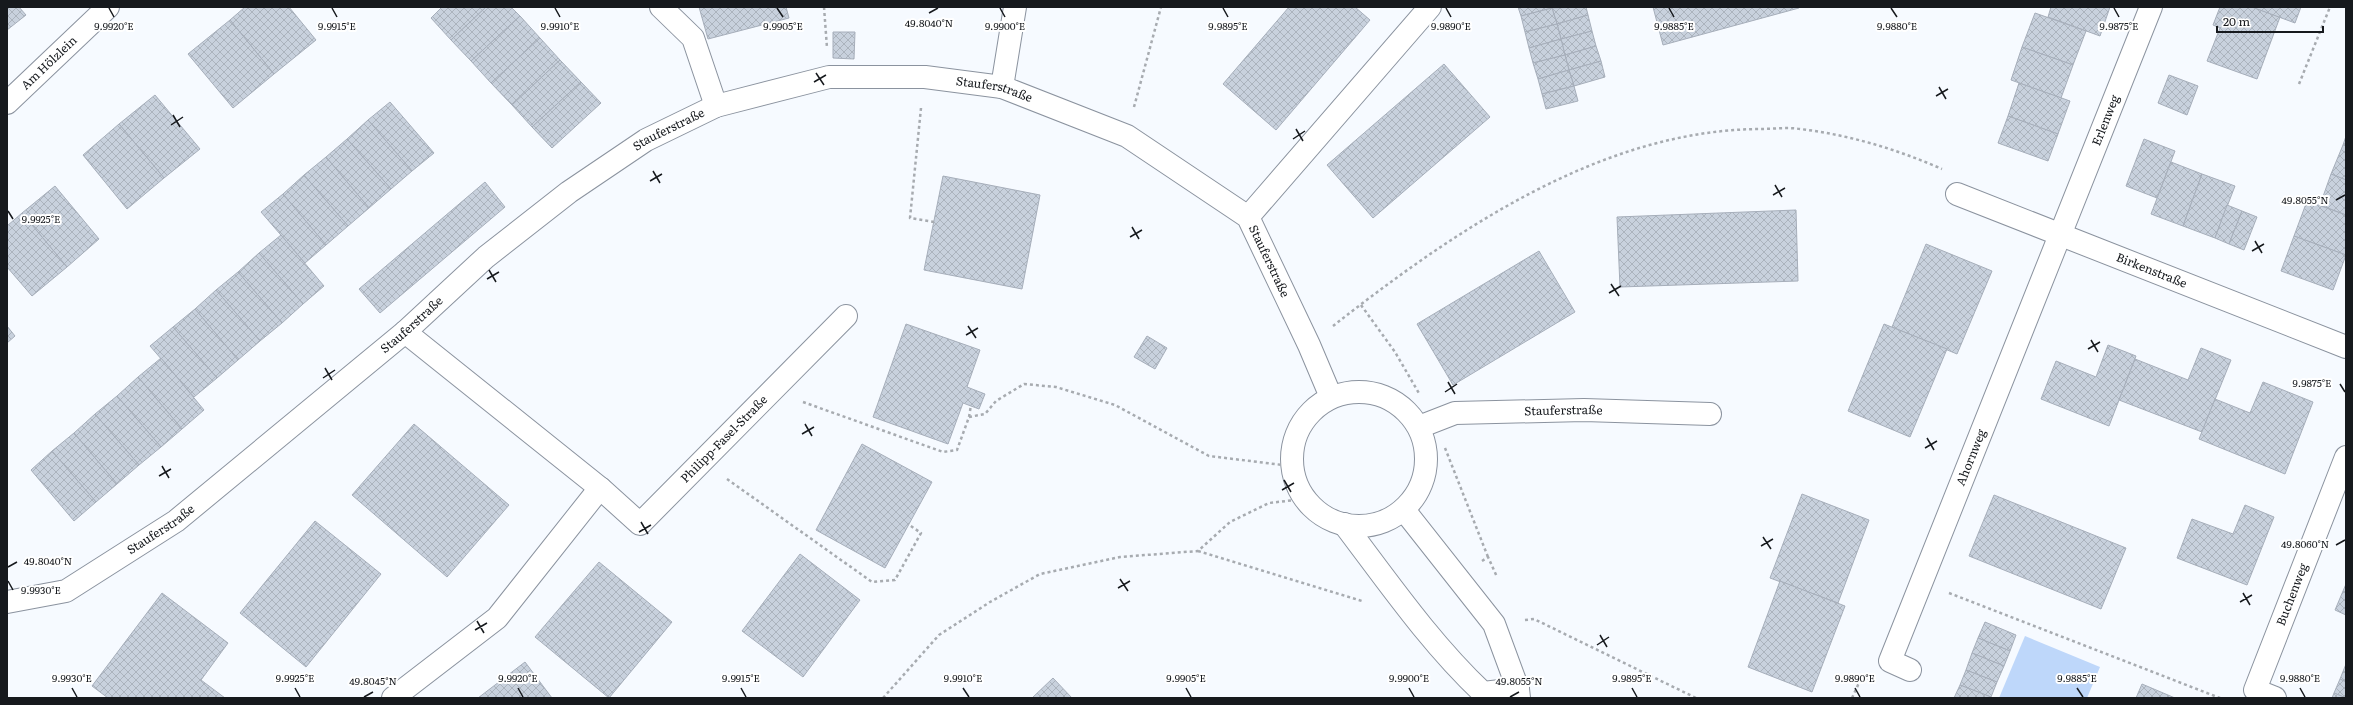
<svg xmlns="http://www.w3.org/2000/svg" width="2353" height="705" font-family="Literata,serif">
	<style>
		.green { fill: #bed7fa }
		.building { fill: url(#building-cross-hatch); stroke: #a6aeba }
		.lines { fill: none; stroke-linecap: round; stroke-linejoin: round }
		.minor-casing { stroke: #8b939f; stroke-width: 24 }
		.path { stroke: #a7abb0; stroke-width: 2.5; stroke-dasharray: 3 3; stroke-linecap: butt }
		.minor { stroke: #fff; stroke-width: 22 }
		.ticks { fill: none; stroke: #16191d; stroke-width: 1.5 }
		.labels { text-anchor: middle; stroke-width: 4; stroke-linejoin: round; paint-order: stroke }
		.street-label { font-size: 12px; fill: #16191d; stroke: #fff }
		.ticks-label { font-size: 10px; text-anchor: middle; fill: #16191d; stroke: #fff; stroke-width: 4; stroke-linejoin: round; paint-order: stroke }
	</style>
	<defs>
		<pattern id="building-cross-hatch" width="8" height="8" patternUnits="userSpaceOnUse"><rect width="8" height="8" fill="#c8d1dd"/><path d="M0 0l8 8M0 8l8-8" fill="none" stroke="#abb3bd"/></pattern>
	</defs>
	<rect width="100%" height="100%" fill="#f6faff"/>
	<path class="green" d="M2025 636 2100 667 2087 698H1999Z"/>
	<g class="building">
		<path d="M7 7H19L26 15 7 30Z"/>
		<path d="M245 7H289L316 40 274 74 230 20Z"/>
		<path d="M442 7H486L451 40 431 18Z"/>
		<path d="M486 7H511L520 16 471 61 451 40Z"/>
		<path d="M699 7H786L789 18 708 39Z"/>
		<path d="M1289 7H1355L1370 20 1276 130 1223 84Z"/>
		<path d="M1518 7H1552V8L1521 16Z"/>
		<path d="M1586 7 1588 15 1557 24 1552 8Z"/>
		<path d="M1653 7H1798L1799 8 1663 45Z"/>
		<path d="M2051 7H2110L2100 36 2048 17Z"/>
		<path d="M2220 7H2252L2280 17 2257 79 2207 61 2220 28 2213 25Z"/>
		<path d="M2252 7H2301L2295 23Z"/>
		<path d="M1552 8 1557 24 1525 32 1521 16Z"/>
		<path d="M2035 13 2086 31 2073 65 2022 47Z"/>
		<path d="M1588 15 1592 31 1561 39 1557 24Z"/>
		<path d="M520 16 540 38 491 83 471 61Z"/>
		<path d="M230 20 274 74 233 108 188 54Z"/>
		<path d="M1557 24 1561 39 1529 48 1525 32Z"/>
		<path d="M1592 31 1596 46 1565 55 1561 39Z"/>
		<path d="M833 32H855L854 59 833 58Z"/>
		<path d="M540 38 560 60 512 105 491 83Z"/>
		<path d="M1561 39 1565 55 1533 63 1529 48Z"/>
		<path d="M1596 46 1601 61 1569 70 1565 55Z"/>
		<path d="M2022 47 2073 65 2061 98 2011 80Z"/>
		<path d="M1565 55 1569 70 1538 79 1533 63Z"/>
		<path d="M560 60 581 82 532 127 512 105Z"/>
		<path d="M1601 61 1605 77 1574 86 1569 70Z"/>
		<path d="M1444 64 1490 117 1373 218 1327 165Z"/>
		<path d="M1569 70 1574 86 1542 94 1538 79Z"/>
		<path d="M2169 75 2198 86 2187 115 2158 103Z"/>
		<path d="M581 82 601 103 552 148 532 127Z"/>
		<path d="M2019 83 2070 101 2058 134 2008 116Z"/>
		<path d="M1574 86 1578 101 1546 109 1542 94Z"/>
		<path d="M155 95 200 149 164 178 119 124Z"/>
		<path d="M390 102 434 153 412 171 368 120Z"/>
		<path d="M2008 116 2058 134 2048 161 1998 143Z"/>
		<path d="M368 120 412 171 391 189 347 139Z"/>
		<path d="M119 124 164 178 127 209 83 155Z"/>
		<path d="M2346 136V146L2343 145Z"/>
		<path d="M347 139 391 189 369 208 326 157Z"/>
		<path d="M2144 139 2175 151 2157 198 2126 186Z"/>
		<path d="M2343 145 2346 146V180L2331 174Z"/>
		<path d="M326 157 369 208 348 226 304 175Z"/>
		<path d="M2171 162 2202 174 2183 226 2151 214Z"/>
		<path d="M2202 174 2235 186 2215 238 2183 226Z"/>
		<path d="M2331 174 2346 180V215L2320 205Z"/>
		<path d="M304 175 348 226 326 245 283 194Z"/>
		<path d="M943 176 1040 195 1022 289 924 270Z"/>
		<path d="M485 182 505 207 380 313 359 289Z"/>
		<path d="M55 186 99 239 67 267 22 213Z"/>
		<path d="M283 194 326 245 305 263 261 212Z"/>
		<path d="M2307 201 2346 215V255L2294 236Z"/>
		<path d="M2227 205 2242 211 2229 244 2215 238Z"/>
		<path d="M1796 210 1798 281 1620 287 1617 217Z"/>
		<path d="M2242 211 2257 217 2244 250 2229 244Z"/>
		<path d="M22 213 67 267 32 296 7 267V226Z"/>
		<path d="M281 235 324 286 303 304 259 253Z"/>
		<path d="M2294 236 2346 255 2333 290 2281 271Z"/>
		<path d="M1926 244 1992 271 1957 354 1892 327Z"/>
		<path d="M1539 251 1575 312 1453 385 1417 324Z"/>
		<path d="M259 253 303 304 282 323 238 272Z"/>
		<path d="M238 272 282 323 260 341 216 290Z"/>
		<path d="M216 290 260 341 238 360 195 309Z"/>
		<path d="M195 309 238 360 217 378 173 327Z"/>
		<path d="M906 324 980 350 967 387 985 394 979 409 963 403 948 444 873 417Z"/>
		<path d="M1884 324 1947 349 1910 437 1848 411Z"/>
		<path d="M7 326 15 336 7 343Z"/>
		<path d="M173 327 217 378 194 397 150 346Z"/>
		<path d="M1147 336 1167 348 1155 369 1134 357Z"/>
		<path d="M2108 345 2136 356 2109 426 2041 399 2056 361 2096 377Z"/>
		<path d="M2201 348 2231 360 2202 432 2119 400 2135 359 2188 380Z"/>
		<path d="M161 358 204 410 182 429 138 377Z"/>
		<path d="M138 377 182 429 161 447 117 396Z"/>
		<path d="M2263 382 2313 402 2285 474 2199 439 2215 399 2250 413Z"/>
		<path d="M117 396 161 447 139 465 95 414Z"/>
		<path d="M95 414 139 465 117 484 74 433Z"/>
		<path d="M414 424 509 505 447 577 352 495Z"/>
		<path d="M74 433 117 484 96 502 52 451Z"/>
		<path d="M862 444 932 482 885 568 816 530Z"/>
		<path d="M52 451 96 502 74 521 31 470Z"/>
		<path d="M1802 494 1869 520 1838 603 1770 578Z"/>
		<path d="M1994 495 2126 548 2101 609 1969 556Z"/>
		<path d="M2245 505 2274 517 2247 585 2177 558 2192 519 2233 534Z"/>
		<path d="M315 521 381 574 306 667 240 613Z"/>
		<path d="M800 554 860 600 803 677 742 631Z"/>
		<path d="M599 562 672 622 609 698 535 637Z"/>
		<path d="M1780 581 1845 606 1812 692 1748 667Z"/>
		<path d="M2346 584V615L2335 610Z"/>
		<path d="M162 593 228 643 201 680 225 698H108L92 686Z"/>
		<path d="M1985 622 2016 635 2010 651 1978 638Z"/>
		<path d="M1978 638 2010 651 2004 666 1972 653Z"/>
		<path d="M1972 653 2004 666 1997 682 1966 670Z"/>
		<path d="M525 662 552 698H478Z"/>
		<path d="M2346 664V682L2340 679Z"/>
		<path d="M1966 670 1997 682 1991 697 1960 685Z"/>
		<path d="M1053 678 1072 698H1032Z"/>
		<path d="M2340 679 2346 682V698L2334 693Z"/>
		<path d="M2142 684 2175 698H2136Z"/>
		<path d="M1960 685 1991 697 1990 698H1954Z"/>
		<path d="M2334 693 2346 698H2332Z"/>
	</g>
	<g class="lines">
		<g class="minor-casing">
			<g id="minor">
				<path d="M661 7 693 38 716 106"/>
				<path d="M1002 87 1015 7"/>
				<path id="s1" d="M7 103 108 7"/>
				<path id="s2" d="M1957 194 2346 347"/>
				<path d="M1248 217 1430 7"/>
				<path id="s3" d="M405 332 600 488 640 524 846 316"/>
				<circle cx="1359" cy="459" r="67"/>
				<path id="s4" d="M1419 427 1455 413 1584 410 1710 414"/>
				<path d="M1404 510 1494 624 1518 689 1519 698"/>
				<path d="M1344 524C1388 582 1430 643 1483 693L1518 689"/>
				<path id="s5" d="M7 602 66 591 176 521 405 332 486 257 569 192 646 140 716 106 829 77H925L1002 87 1127 136 1248 217 1309 345 1331 397"/>
				<path id="s6" d="M1910 670 1890 661 2151 7"/>
				<path d="M393 698 497 618 600 488"/>
				<path id="s7" d="M2275 698 2255 690 2346 457"/>
			</g>
		</g>
		<g class="path">
			<path d="M824 7 827 48"/>
			<path d="M2299 84 2330 7"/>
			<path d="M1134 107 1161 7"/>
			<path d="M921 108 910 218 934 222"/>
			<path d="M1361 305 1395 352 1420 395"/>
			<path d="M1333 326C1454 231 1601 130 1760 129 1773 129 1787 127 1800 129 1850 135 1896 149 1942 169"/>
			<path d="M803 402 943 452 957 450 969 417 971 405"/>
			<path d="M969 417 985 414 996 401 1024 384 1056 387 1115 405 1209 456 1291 466"/>
			<path d="M1445 448 1488 557"/>
			<path d="M727 479 872 582 895 580 921 533 908 524"/>
			<path d="M1198 551 1362 601"/>
			<path d="M1482 561 1488 557 1497 577"/>
			<path d="M1949 593 2220 698"/>
			<path d="M1525 620 1534 619 1696 698"/>
			<path d="M883 698 939 635 990 602 1040 574 1120 557 1198 551 1230 522 1269 503 1304 499"/>
			<path d="M1852 698 1858 685 1867 678"/>
		</g>
		<use href="#minor" class="minor"/>
	</g>
	<path class="ticks" d="M109 8 114 17M332 8 337 17M555 8 560 17M777 8 783 17M1000 8 1005 17M1223 8 1228 17M1446 8 1451 17M1669 8 1674 17M1891 8 1897 17M2114 8 2119 17M929 13 938 8M816 73 824 85M814 82 826 75M1939 87 1946 99M1936 96 1948 89M173 115 180 127M171 125 183 117M1296 129 1303 141M1293 139 1305 131M653 171 660 183M650 181 662 174M1775 185 1782 197M1773 195 1785 188M2336 200 2345 195M8 211 13 219M1132 227 1139 239M1130 237 1142 230M2255 241 2262 253M2252 251 2264 244M489 270 496 282M487 279 499 272M1611 284 1619 296M1609 293 1621 286M968 326 976 338M966 335 978 328M2091 340 2098 352M2088 349 2100 342M325 368 332 380M323 378 335 370M1448 382 1455 394M2340 384 2345 392M1445 392 1457 384M805 424 812 436M802 434 814 427M1927 438 1934 450M1925 448 1937 441M162 466 169 478M159 476 171 469M1284 480 1291 492M1282 490 1294 483M641 522 648 534M639 532 651 525M1763 537 1771 549M2336 545 2345 540M1761 546 1773 539M8 567 17 562M1120 579 1128 591M8 581 13 590M1118 588 1130 581M2243 593 2250 605M2240 602 2252 595M477 621 484 633M475 630 487 623M1600 635 1607 647M1597 645 1609 637M72 688 77 697M295 688 300 697M518 688 523 697M741 688 746 697M963 688 969 697M1186 688 1191 697M1409 688 1414 697M1632 688 1637 697M1855 688 1860 697M2077 688 2083 697M2300 688 2305 697M364 697 373 692M1510 697 1519 692"/>
	<g class="labels">
		<g class="street-label">
			<text dy="4" stroke="none"><textPath href="#s1" startOffset="58">Am Hölzlein</textPath></text>
			<text dy="4" stroke="none"><textPath href="#s5" startOffset="1157">Stauferstraße</textPath></text>
			<text dy="4" stroke="none"><textPath href="#s6" startOffset="604">Erlenweg</textPath></text>
			<text dy="4" stroke="none"><textPath href="#s5" startOffset="821">Stauferstraße</textPath></text>
			<text dy="4" stroke="none"><textPath href="#s5" startOffset="1493">Stauferstraße</textPath></text>
			<text dy="4" stroke="none"><textPath href="#s2" startOffset="209">Birkenstraße</textPath></text>
			<text dy="4" stroke="none"><textPath href="#s5" startOffset="497">Stauferstraße</textPath></text>
			<text dy="4" stroke="none"><textPath href="#s4" startOffset="147">Stauferstraße</textPath></text>
			<text dy="4" stroke="none"><textPath href="#s3" startOffset="423">Philipp-Fasel-Straße</textPath></text>
			<text dy="4" stroke="none"><textPath href="#s6" startOffset="241">Ahornweg</textPath></text>
			<text dy="4" stroke="none"><textPath href="#s5" startOffset="173">Stauferstraße</textPath></text>
			<text dy="4" stroke="none"><textPath href="#s7" startOffset="124">Buchenweg</textPath></text>
		</g>
	</g>
	<g class="ticks-label">
		<text x="929" y="27">49.8040°N</text>
		<text x="114" y="30">9.9920°E</text>
		<text x="337" y="30">9.9915°E</text>
		<text x="560" y="30">9.9910°E</text>
		<text x="783" y="30">9.9905°E</text>
		<text x="1005" y="30">9.9900°E</text>
		<text x="1451" y="30">9.9890°E</text>
		<text x="1897" y="30">9.9880°E</text>
		<text x="1228" y="30">9.9895°E</text>
		<text x="1674" y="30">9.9885°E</text>
		<text x="2119" y="30">9.9875°E</text>
		<text x="2305" y="204">49.8055°N</text>
		<text x="41" y="223">9.9925°E</text>
		<text x="2312" y="387">9.9875°E</text>
		<text x="2305" y="548">49.8060°N</text>
		<text x="48" y="565">49.8040°N</text>
		<text x="41" y="594">9.9930°E</text>
		<text x="72" y="682">9.9930°E</text>
		<text x="295" y="682">9.9925°E</text>
		<text x="518" y="682">9.9920°E</text>
		<text x="741" y="682">9.9915°E</text>
		<text x="963" y="682">9.9910°E</text>
		<text x="1186" y="682">9.9905°E</text>
		<text x="1409" y="682">9.9900°E</text>
		<text x="1632" y="682">9.9895°E</text>
		<text x="1855" y="682">9.9890°E</text>
		<text x="2077" y="682">9.9885°E</text>
		<text x="2300" y="682">9.9880°E</text>
		<text x="373" y="685">49.8045°N</text>
		<text x="1519" y="685">49.8055°N</text>
	</g>
	<rect width="2353" height="705" fill="none" stroke="#16191d" stroke-width="16"/>
	<path d="M2217 26v6h106v-6" fill="none" stroke="#16191d" stroke-width="2"/>
	<text x="2223" y="26" font-size="12" fill="#16191d" stroke="#ffffff" stroke-width="3" paint-order="stroke">20 m</text>
</svg>
